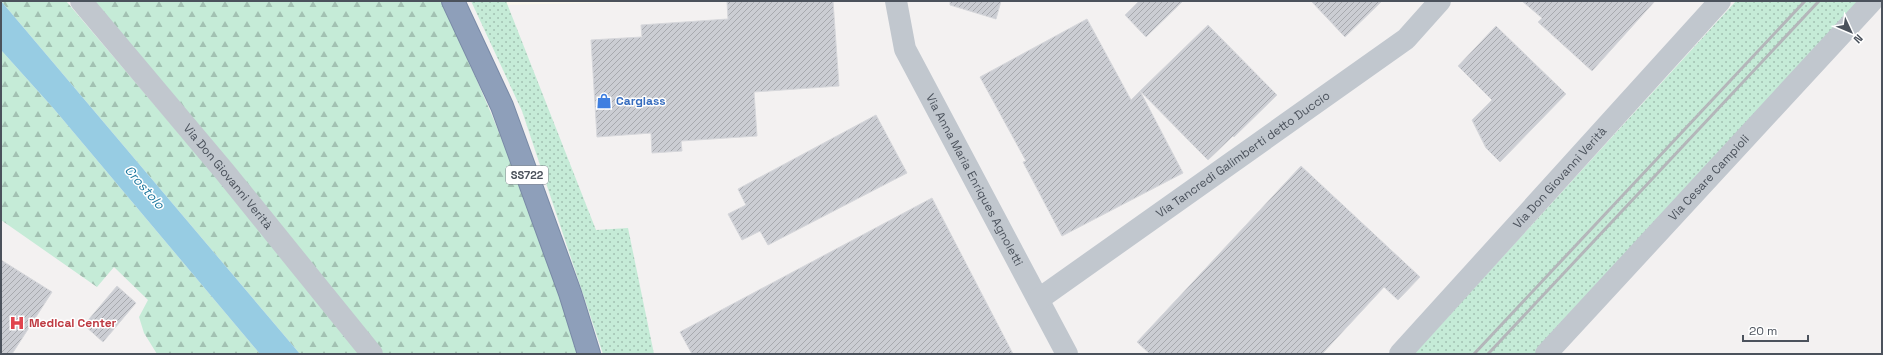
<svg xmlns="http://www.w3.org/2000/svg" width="1883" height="355" font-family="'Space Grotesk',sans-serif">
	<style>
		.commercial { fill: #fbf8ed }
		.grass { fill: url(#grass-dots) }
		.forest { fill: url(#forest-firs) }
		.water { fill: #97cce3 }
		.building { fill: url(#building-hatch); stroke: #d6d7db }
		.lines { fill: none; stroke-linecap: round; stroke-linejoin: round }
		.highway-casing { stroke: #798aa6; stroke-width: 24 }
		.street { stroke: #c1c7ce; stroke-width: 22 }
		.highway { stroke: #8e9fba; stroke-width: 22 }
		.rail { stroke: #b4b6ba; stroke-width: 3 }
		.labels { text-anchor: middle; stroke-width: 3; stroke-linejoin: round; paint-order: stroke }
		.shield { fill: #fff; stroke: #81868d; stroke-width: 1 }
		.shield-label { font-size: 11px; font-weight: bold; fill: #4b525c }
		.shop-label { font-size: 12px; font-weight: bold; fill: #366cbe; stroke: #fff; text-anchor: start }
		.street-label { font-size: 12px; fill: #4b525c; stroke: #fff }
		.health-label { font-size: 12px; font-weight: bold; fill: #be3a42; stroke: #fff; text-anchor: start }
		.water-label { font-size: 13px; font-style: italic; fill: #1c779e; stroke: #fff }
	</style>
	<defs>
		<pattern id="grass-dots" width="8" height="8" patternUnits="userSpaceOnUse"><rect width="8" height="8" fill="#c5ebd7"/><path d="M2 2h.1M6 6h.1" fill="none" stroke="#a2c1b2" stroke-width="1.8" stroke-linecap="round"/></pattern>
		<pattern id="forest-firs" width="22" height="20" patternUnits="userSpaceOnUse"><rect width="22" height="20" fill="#c5ebd7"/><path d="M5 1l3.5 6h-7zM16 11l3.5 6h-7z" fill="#a2c1b2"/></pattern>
		<pattern id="building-hatch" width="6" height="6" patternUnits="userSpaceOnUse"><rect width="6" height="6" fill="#cbcdd3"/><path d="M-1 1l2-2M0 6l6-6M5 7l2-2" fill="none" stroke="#a7a9ae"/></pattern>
	</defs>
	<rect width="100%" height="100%" fill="#f3f1f1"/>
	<path class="commercial" d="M498 1H687L500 5Z"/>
	<g class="grass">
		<path d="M471 1H506L596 230 628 228 654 354H603L522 111Z"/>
		<path d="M1736 1H1866L1540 354H1414Z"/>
	</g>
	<g class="forest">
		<path d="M1 1H66L216 177 359 354H300Z"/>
		<path d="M94 1H441C495 115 541 234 580 354H382Z"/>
		<path d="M1 50 54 109 260 354H157L144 333 139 317 148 300 114 267 97 287 1 220Z"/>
	</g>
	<path class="water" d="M1 1 300 354H260L54 109 1 50Z"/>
	<g class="building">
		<path d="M727 1H833L839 86 754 92 757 136 681 141 682 151 652 153 651 133 597 137 591 40 642 37 641 25 728 19Z"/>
		<path d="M950 1H1001L996 19 950 5Z"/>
		<path d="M1139 1H1183L1146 37 1125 15Z"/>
		<path d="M1311 1H1382L1345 37Z"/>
		<path d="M1522 1H1655L1592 71 1538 22 1542 18Z"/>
		<path d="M1087 19 1131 100 1140 91 1183 173 1062 236 1023 162 1026 161 980 77Z"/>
		<path d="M1208 25 1277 95 1234 137 1233 136 1208 160 1140 91Z"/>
		<path d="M1496 26 1566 94 1500 162 1486 148 1472 120 1492 100 1458 66Z"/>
		<path d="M876 115 907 173 768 245 760 231 742 240 728 214 746 205 738 189Z"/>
		<path d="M1301 166 1420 277 1398 300 1384 287 1322 354H1150L1137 342Z"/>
		<path d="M932 198 1013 354H692L680 332Z"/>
		<path d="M1 260 52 292 12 354H1Z"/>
		<path d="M117 286 136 303 103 342 84 325Z"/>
	</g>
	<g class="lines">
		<g class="highway-casing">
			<path id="highway" d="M453 1 502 106 570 293 589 354"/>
		</g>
		<g class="street">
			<path id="s1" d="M81 1 224 171 372 354"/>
			<path id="s2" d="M896 1 905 49 1067 354"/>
			<path id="s3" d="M1039 299 1406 39 1440 1"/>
			<path id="s4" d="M1400 354 1720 1"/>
			<path id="s5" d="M1546 354 1872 1"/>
		</g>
		<use href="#highway" class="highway"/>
		<g class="rail">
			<path d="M1474 354 1805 1"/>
			<path d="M1488 354 1819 1"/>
		</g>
	</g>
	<defs>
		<g id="shop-bare" transform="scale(1.2)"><path d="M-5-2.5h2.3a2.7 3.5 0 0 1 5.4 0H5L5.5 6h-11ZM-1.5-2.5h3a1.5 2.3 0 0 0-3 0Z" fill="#3f7fe0" stroke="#fff" stroke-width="2.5" paint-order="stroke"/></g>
		<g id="hospital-bare" transform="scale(1.2)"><path d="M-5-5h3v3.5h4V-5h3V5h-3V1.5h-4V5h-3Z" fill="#e0444e" stroke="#fff" stroke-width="2.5" paint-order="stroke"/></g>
	</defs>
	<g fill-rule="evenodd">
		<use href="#shop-bare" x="604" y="101"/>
		<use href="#hospital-bare" x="17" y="323"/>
	</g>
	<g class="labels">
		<rect class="shield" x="506" y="166" width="42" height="18" rx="3"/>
		<g class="shield-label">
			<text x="527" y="179">SS722</text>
		</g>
		<g class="shop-label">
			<text x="616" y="105">Carglass</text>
		</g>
		<g class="street-label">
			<text dy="4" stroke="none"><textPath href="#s3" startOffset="250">Via Tancredi Galimberti detto Duccio</textPath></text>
			<text dy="4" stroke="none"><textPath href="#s1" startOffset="229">Via Don Giovanni Verità</textPath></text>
			<text dy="4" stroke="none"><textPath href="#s4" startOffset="238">Via Don Giovanni Verità</textPath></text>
			<text dy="4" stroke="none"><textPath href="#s5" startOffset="240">Via Cesare Campioli</textPath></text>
			<text dy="4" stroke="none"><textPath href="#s2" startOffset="197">Via Anna Maria Enriques Agnoletti</textPath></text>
		</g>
		<g class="health-label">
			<text x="29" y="327">Medical Center</text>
		</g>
		<g class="water-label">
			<text transform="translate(145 187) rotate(49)" y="5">Crostolo</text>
		</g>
	</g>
	<rect width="1883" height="355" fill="none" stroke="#4b525c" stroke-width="4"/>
	<g transform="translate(1851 32) rotate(134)" stroke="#ffffff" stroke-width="3" paint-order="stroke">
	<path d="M0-3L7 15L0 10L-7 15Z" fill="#4b525c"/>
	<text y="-6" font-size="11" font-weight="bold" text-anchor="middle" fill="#4b525c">N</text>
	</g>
	<path d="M1743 335v6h65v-6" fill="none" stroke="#4b525c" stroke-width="2"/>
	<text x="1749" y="335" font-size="12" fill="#4b525c" stroke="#ffffff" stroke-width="3" paint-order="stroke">20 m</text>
</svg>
